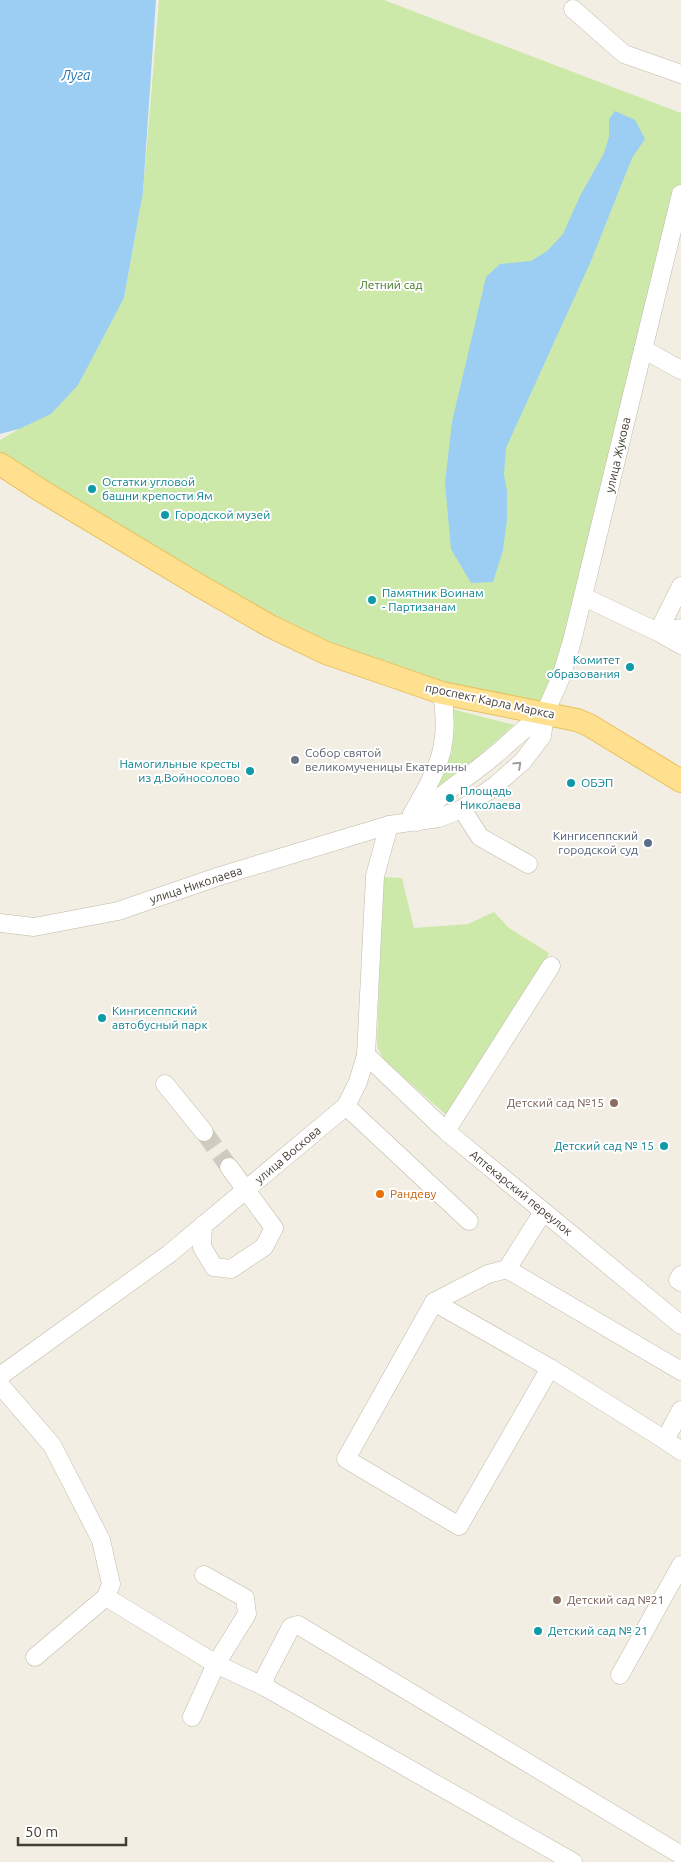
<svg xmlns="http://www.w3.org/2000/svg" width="681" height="1862" font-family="Ubuntu,sans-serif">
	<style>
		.green { fill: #cce9aa }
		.water { fill: #9ccef3 }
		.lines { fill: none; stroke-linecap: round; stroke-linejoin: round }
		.minor-tunnel { stroke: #cfcbc0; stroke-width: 18; stroke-dasharray: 18 9; stroke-linecap: butt }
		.minor-casing { stroke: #c1b9a8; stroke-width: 19 }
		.major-casing { stroke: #e8bf5c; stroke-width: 24 }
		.minor { stroke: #fff; stroke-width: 18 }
		.major { stroke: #ffe08f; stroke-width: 22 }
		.oneway { stroke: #a29e99 }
		.culture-dot { fill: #0f9aa8; stroke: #fff; stroke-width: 2 }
		.worship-dot { fill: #6b7280; stroke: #fff; stroke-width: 2 }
		.service-dot { fill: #5c6f8a; stroke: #fff; stroke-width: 2 }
		.education-dot { fill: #8d6e63; stroke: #fff; stroke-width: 2 }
		.food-dot { fill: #e8710a; stroke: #fff; stroke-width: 2 }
		.labels { text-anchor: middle; stroke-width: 4; stroke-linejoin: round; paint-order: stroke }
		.park-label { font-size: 12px; fill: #437825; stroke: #fff }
		.street-label { font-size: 12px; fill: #443e33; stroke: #fff }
		.culture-label { font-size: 12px; fill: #0d838f; stroke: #fff; text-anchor: start }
		.worship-label { font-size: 12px; fill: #5b616d; stroke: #fff; text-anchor: start }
		.service-label { font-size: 12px; fill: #4e5e75; stroke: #fff; text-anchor: end }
		.education-label { font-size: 12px; fill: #785e54; stroke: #fff; text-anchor: end }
		.food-label { font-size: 12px; fill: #c56008; stroke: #fff; text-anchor: start }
		.water-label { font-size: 14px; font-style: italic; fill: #2978b4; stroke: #fff }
	</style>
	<rect width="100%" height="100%" fill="#f2eee3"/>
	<g class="green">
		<path d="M159 0H384L681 113V195L545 713 428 689 134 547 0 461V440L19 429 124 298 143 192Z"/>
		<path d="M452 709 514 725 472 762 436 789 452 752Z"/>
		<path d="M383 877 402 878 414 928 468 924 494 912 509 928 549 953 518 1018 453 1121 383 1059 377 1046Z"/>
	</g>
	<g class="water">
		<path d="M0 0H156L143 192 124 298 78 385 51 414 19 429 0 434Z"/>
		<path d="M615 111 635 120 645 139 632 158 591 261 506 448 504 475 507 491V520L503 550 493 582 471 583 451 549 445 483 452 422 486 277 500 264 531 261 547 251 563 234 580 196 604 153 609 137V119Z"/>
	</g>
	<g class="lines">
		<path class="minor-tunnel" d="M204 1132 229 1167"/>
		<g class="minor-casing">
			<g id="minor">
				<path d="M573 9 624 54 681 74"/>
				<path d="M643 349 681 370"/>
				<path d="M584 597 658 632 681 586"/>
				<path d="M681 628 658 632 681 645"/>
				<path d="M462 809 480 837 528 864"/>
				<path d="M412 814C438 769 451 746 442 693"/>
				<path d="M417 822C434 798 457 785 480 767 503 750 522 729 545 713"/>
				<path d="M0 923 34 927 118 911 220 876 389 825 439 818 462 809 496 785 523 761 542 736 545 713 561 677 572 641 681 194"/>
				<path d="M366 1055 446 1131 681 1325"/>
				<path d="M165 1084 204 1132"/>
				<path d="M346 1106 469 1221"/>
				<path d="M446 1131 551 966"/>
				<path d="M203 1225 202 1247 214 1267 231 1269 264 1247 274 1228 229 1167"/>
				<path d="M507 1269 543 1212"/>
				<path d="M681 1275 678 1280 681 1282"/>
				<path d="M434 1302 550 1368"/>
				<path d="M681 1371 507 1269 488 1274 434 1302 346 1459 459 1526 550 1368 665 1440 681 1410"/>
				<path d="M0 1376 169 1254 346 1106 358 1082 366 1055 375 876 389 825"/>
				<path d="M0 1385 52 1445 101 1540 111 1584 106 1597"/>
				<path d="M665 1440 681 1451"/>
				<path d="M35 1657 106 1597 216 1664 265 1687"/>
				<path d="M620 1675 681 1565"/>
				<path d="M192 1717 216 1664 247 1614 245 1598 204 1575"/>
				<path d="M573 1862 265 1687V1677L291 1627 298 1625 681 1855"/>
			</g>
		</g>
		<g class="major-casing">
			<path id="major" d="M0 464 40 490 200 586 270 626 326 653 442 693 577 720 589 725 681 781"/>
		</g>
		<use href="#minor" class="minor"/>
		<use href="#major" class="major"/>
	</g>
	<defs><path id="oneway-chevron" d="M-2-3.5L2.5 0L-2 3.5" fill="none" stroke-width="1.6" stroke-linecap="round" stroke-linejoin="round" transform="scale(1.25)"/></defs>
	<use class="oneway" href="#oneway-chevron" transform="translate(518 765) rotate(-43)"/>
	<g class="culture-dot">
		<circle cx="92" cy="489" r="5"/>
		<circle cx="165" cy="515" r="5"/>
		<circle cx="372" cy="600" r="5"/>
		<circle cx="630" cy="667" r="5"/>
		<circle cx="250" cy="771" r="5"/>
		<circle cx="571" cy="783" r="5"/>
		<circle cx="450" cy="798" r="5"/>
		<circle cx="102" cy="1018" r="5"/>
		<circle cx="664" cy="1146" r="5"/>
		<circle cx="538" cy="1631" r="5"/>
	</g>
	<circle class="worship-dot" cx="295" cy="760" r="5"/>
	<circle class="service-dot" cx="648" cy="843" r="5"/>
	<g class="education-dot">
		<circle cx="614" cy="1103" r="5"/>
		<circle cx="557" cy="1600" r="5"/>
	</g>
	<circle class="food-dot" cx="380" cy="1194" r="5"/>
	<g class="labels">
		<g class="park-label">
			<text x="391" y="289">Летний сад</text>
		</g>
		<g class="street-label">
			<text transform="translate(618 455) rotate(-77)" y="4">улица Жукова</text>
			<text transform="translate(490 701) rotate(12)" y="4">проспект Карла Маркса</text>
			<text transform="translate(196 885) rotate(-18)" y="4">улица Николаева</text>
			<text transform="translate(288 1155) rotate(-40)" y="4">улица Воскова</text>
			<text transform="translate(521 1193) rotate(39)" y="4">Аптекарский переулок</text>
		</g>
		<g class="culture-label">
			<text x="102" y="486">Остатки угловой<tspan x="102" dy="14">башни крепости Ям</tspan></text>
			<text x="175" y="519">Городской музей</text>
			<text x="382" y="597">Памятник Воинам<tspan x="382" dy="14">- Партизанам</tspan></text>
			<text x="620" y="664" text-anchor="end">Комитет<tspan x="620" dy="14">образования</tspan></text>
			<text x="240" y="768" text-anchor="end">Намогильные кресты<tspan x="240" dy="14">из д.Войносолово</tspan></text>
			<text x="581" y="787">ОБЭП</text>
			<text x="460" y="795">Площадь<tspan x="460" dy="14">Николаева</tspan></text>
			<text x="112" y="1015">Кингисеппский<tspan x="112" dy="14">автобусный парк</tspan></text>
			<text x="654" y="1150" text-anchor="end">Детский сад № 15</text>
			<text x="548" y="1635">Детский сад № 21</text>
		</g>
		<g class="worship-label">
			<text x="305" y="757">Собор святой<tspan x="305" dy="14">великомученицы Екатерины</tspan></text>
		</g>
		<g class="service-label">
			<text x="638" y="840">Кингисеппский<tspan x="638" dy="14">городской суд</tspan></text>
		</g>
		<g class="education-label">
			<text x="604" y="1107">Детский сад №15</text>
			<text x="567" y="1604" text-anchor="start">Детский сад №21</text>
		</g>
		<g class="food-label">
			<text x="390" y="1198">Рандеву</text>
		</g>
		<g class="water-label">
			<text x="76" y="80">Луга</text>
		</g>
	</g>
	<path d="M18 1837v8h108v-8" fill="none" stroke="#443e33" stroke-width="2.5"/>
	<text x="25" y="1837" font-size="15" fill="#443e33" stroke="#ffffff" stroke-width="4" paint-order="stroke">50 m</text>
</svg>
